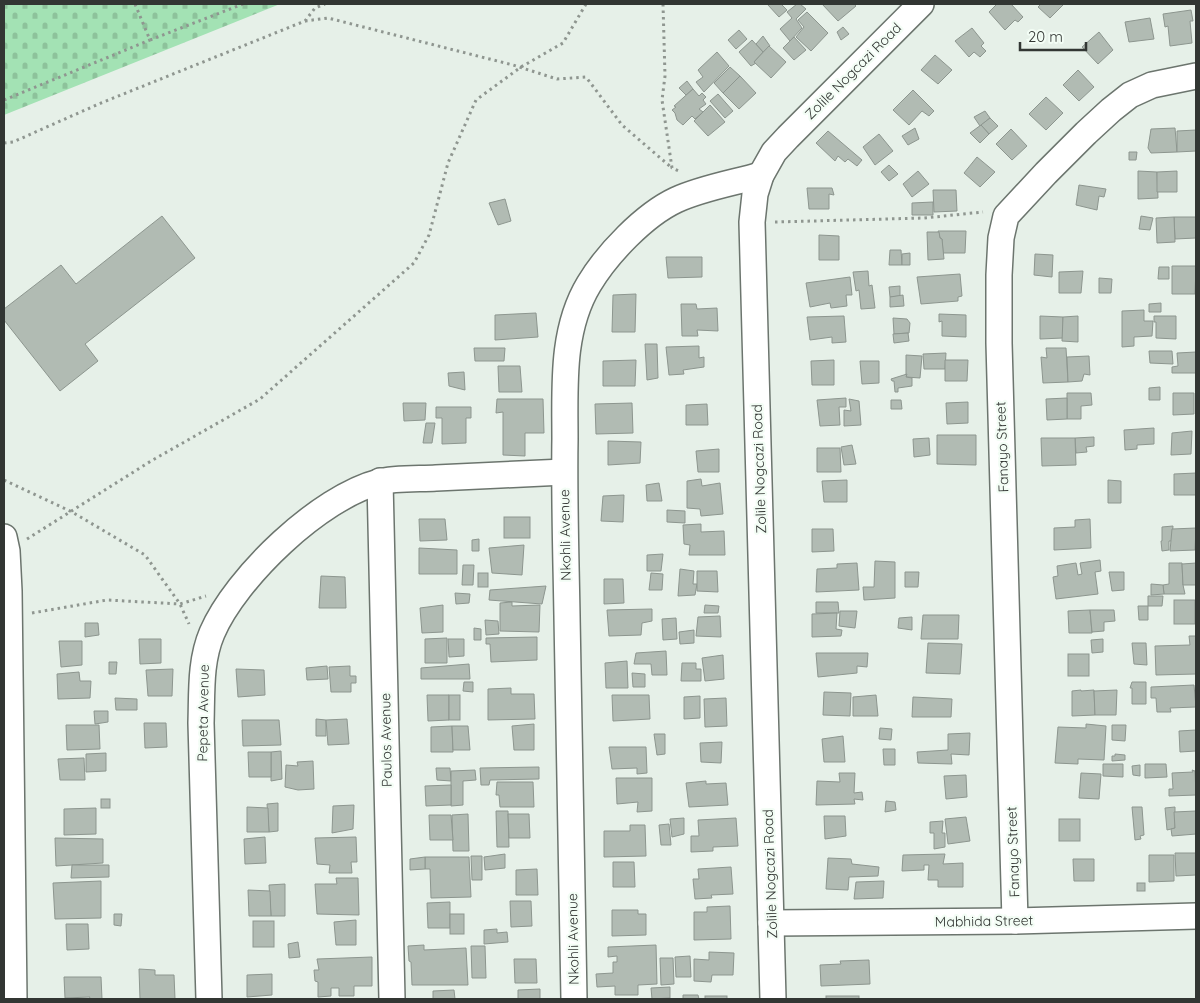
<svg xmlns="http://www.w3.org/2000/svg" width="1200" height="1003" font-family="Quicksand,sans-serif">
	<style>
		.cemetery { fill: url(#cemetery-stones) }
		.building { fill: #b1bbb3; stroke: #8d968f }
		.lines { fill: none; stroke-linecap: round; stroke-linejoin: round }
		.minor-casing { stroke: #6c756e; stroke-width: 28 }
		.path { stroke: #8f9690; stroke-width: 3; stroke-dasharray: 2.5 4; stroke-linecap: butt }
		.minor { stroke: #fff; stroke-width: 25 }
		.labels { text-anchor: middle; stroke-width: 4.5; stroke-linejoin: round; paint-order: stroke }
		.street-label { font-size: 14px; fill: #323633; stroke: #f3fdf5 }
	</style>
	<defs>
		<pattern id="cemetery-stones" width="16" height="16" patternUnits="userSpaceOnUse" patternTransform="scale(1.25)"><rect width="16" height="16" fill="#a3e2b4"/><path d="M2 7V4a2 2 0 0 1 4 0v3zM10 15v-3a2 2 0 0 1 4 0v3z" fill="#8dc29b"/></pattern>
	</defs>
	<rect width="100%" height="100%" fill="#e6f0e8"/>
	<path class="cemetery" d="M4 4H280L4 115Z"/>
	<g class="building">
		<path d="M769 4H781L787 10 779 17 768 5Z"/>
		<path d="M797 4H800L806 9 796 19 802 28 790 41 780 29 792 18 787 12Z"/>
		<path d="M822 4H854L856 6 838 21Z"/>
		<path d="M997 4H1011L1023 17 1018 22 1015 20 1005 30 989 12Z"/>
		<path d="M1039 4H1064L1050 18 1038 7 1040 5Z"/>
		<path d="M1191 10 1193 21H1190L1192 43 1170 46 1168 26 1165 27 1163 14Z"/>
		<path d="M807 12 828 33 811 51 796 37 804 27 798 20Z"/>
		<path d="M1150 18 1154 39 1129 42 1125 22Z"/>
		<path d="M843 27 849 34 841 40 837 32Z"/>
		<path d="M972 28 984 43 981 46 986 51 980 57 974 52 969 57 955 41Z"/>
		<path d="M739 30 747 39 736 49 728 40Z"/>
		<path d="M1099 32 1113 50 1098 64 1082 47Z"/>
		<path d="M763 36 770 46 763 52 756 44Z"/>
		<path d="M794 37 806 50 794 60 783 48Z"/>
		<path d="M752 40 763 52 754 62 756 63 751 66 739 52Z"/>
		<path d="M769 46 786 62 771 78 754 62Z"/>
		<path d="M717 52 729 66 704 92 696 82 703 77 698 70Z"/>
		<path d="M935 55 952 70 938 84 921 70Z"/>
		<path d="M730 67 740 76 723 93 714 83Z"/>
		<path d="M1078 70 1094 87 1079 101 1063 85Z"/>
		<path d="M740 76 756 93 739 109 723 93Z"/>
		<path d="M687 81 693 89 686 95 679 88Z"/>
		<path d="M693 89 699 96 702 93 706 97 703 100 706 104 699 109 703 112 695 119 692 116 683 125 677 120 675 113 672 110 676 107 674 106Z"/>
		<path d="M913 90 934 111 929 116 922 111 909 125 893 110Z"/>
		<path d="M718 94 733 111 725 118 710 101Z"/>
		<path d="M1046 97 1063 113 1046 130 1029 114Z"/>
		<path d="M710 105 725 122 708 136 694 121Z"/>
		<path d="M985 111 990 118 980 126 974 117Z"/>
		<path d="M990 118 998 126 989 134 981 125Z"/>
		<path d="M981 125 989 134 980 143 970 133Z"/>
		<path d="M915 128 919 139 908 145 902 136Z"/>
		<path d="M1175 128 1177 152 1151 153 1148 148 1151 129Z"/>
		<path d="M1011 129 1027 146 1012 160 996 144Z"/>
		<path d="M1196 130V151L1177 152V131Z"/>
		<path d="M828 131 862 160 857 166 848 159 845 162 838 156 835 161 816 143Z"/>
		<path d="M879 134 893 151 875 165 863 147Z"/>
		<path d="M1129 152H1137L1136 160H1129Z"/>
		<path d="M977 157 995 172 980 187 964 173Z"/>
		<path d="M889 165 898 174 889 181 881 172Z"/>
		<path d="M918 171 929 184 912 197 903 184Z"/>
		<path d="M1138 171 1157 172 1158 198 1138 199Z"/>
		<path d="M1177 171V192H1157V172Z"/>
		<path d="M1079 185 1106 189 1104 197 1099 196 1097 210 1076 205Z"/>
		<path d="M807 188H832L834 195 829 194V209H809Z"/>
		<path d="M933 190H956L957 211 934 212Z"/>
		<path d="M505 199 511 221 498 225 489 203Z"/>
		<path d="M933 202V215H912V203Z"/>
		<path d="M162 216 195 258 85 344 98 361 60 391 4 320V309L61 265 76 284Z"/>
		<path d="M1141 216 1153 218 1150 230 1139 229Z"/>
		<path d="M1174 217H1196V238L1175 239Z"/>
		<path d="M1174 217 1175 242 1157 243 1156 218Z"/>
		<path d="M938 231H966L965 253H943L942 239 940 238Z"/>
		<path d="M927 232H939L940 238 942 239 944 259 928 260Z"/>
		<path d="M819 235 839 236V260H819Z"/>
		<path d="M890 250H901L902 265H889Z"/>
		<path d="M910 253V265H902V254Z"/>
		<path d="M1035 254 1053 255 1052 277 1034 275Z"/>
		<path d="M666 257H702V277L668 278Z"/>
		<path d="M1172 266H1196L1195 294H1172Z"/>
		<path d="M1159 267H1169V279H1158Z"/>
		<path d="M868 271 869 286 872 285 875 308 861 309 859 290 856 291 853 272Z"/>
		<path d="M1083 271 1081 293H1059V272Z"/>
		<path d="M960 274 962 296 958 297V301L921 304 917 277Z"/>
		<path d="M850 277 852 295H846L847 306 831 308 830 303 810 307 806 283Z"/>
		<path d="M1099 278 1112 279 1111 293H1099Z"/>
		<path d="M900 286V296L890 297 889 287Z"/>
		<path d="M636 294 635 332H612L613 295Z"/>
		<path d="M903 295 904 306 890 307V297Z"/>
		<path d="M1161 303V312H1149V304Z"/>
		<path d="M681 304H696L697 309 717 308 718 331 697 330 698 336H682Z"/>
		<path d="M1144 310V321H1153L1152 336 1134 337V346L1122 347V311Z"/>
		<path d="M536 313 538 337 495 340V315Z"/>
		<path d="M939 314 966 315V337L942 336V321L939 322Z"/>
		<path d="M844 316 846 342 832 343V337L810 340 807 317Z"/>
		<path d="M1040 316 1063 317V338L1040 339Z"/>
		<path d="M1078 316V342L1062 341 1063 317Z"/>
		<path d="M1154 316H1176V339L1156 338V322H1154Z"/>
		<path d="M893 318 907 319 910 323 909 333 894 334Z"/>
		<path d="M908 333 909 341 894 343 893 334Z"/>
		<path d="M645 344H657L658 378 647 380Z"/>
		<path d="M699 346V358L704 357V367L683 370 684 374 669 375 666 347Z"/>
		<path d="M474 348H505L504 361H475Z"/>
		<path d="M1046 348H1066L1068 382 1043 383 1041 357 1047 358Z"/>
		<path d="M1149 351H1172L1173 364 1150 363Z"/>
		<path d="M1196 352V373H1172V367L1178 366 1177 353Z"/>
		<path d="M946 353 945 369H924L923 354Z"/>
		<path d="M906 355 922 356 920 378 906 377Z"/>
		<path d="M1089 356 1090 375 1084 374 1082 381 1068 382 1067 357Z"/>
		<path d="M636 360 635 386H603V361Z"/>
		<path d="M834 360V385H812L811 361Z"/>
		<path d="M945 360H968L967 381H945Z"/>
		<path d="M860 361H879V383L862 384Z"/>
		<path d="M498 366H520L522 392H499Z"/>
		<path d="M464 372 465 390 449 386 448 373Z"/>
		<path d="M907 374 906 377 912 378V386L898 388V392H895L894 381H892L891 379Z"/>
		<path d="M1160 387V400H1149V388Z"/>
		<path d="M1067 393H1091L1092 405 1081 406V419H1067Z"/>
		<path d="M1173 393H1194V414L1173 415Z"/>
		<path d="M846 398V407H839L840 425 820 426 817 400Z"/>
		<path d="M1067 398V419L1047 420 1046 399Z"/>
		<path d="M497 399H543L544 433H525V456L503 455V412L496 413Z"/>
		<path d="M849 399 859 401 861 425 844 426V410L851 411Z"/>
		<path d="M891 400H901L902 409H891Z"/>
		<path d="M968 402V423L947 424 946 403Z"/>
		<path d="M403 403H426L425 420 404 421Z"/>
		<path d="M632 403 633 433 596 434 595 404Z"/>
		<path d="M707 404 708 425H686V405Z"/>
		<path d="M436 407H471V418H466V443L442 444V418H436Z"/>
		<path d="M426 423H435L432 443H423Z"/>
		<path d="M1154 428V444L1137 445V449L1125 450 1124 430Z"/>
		<path d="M1192 431 1191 454 1171 455 1172 433Z"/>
		<path d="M937 435H976V465L937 464Z"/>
		<path d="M1094 437V446L1086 447 1087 452 1076 453 1075 438Z"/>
		<path d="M929 438 930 455 914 457 913 439Z"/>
		<path d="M1041 438H1075L1076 465 1042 466Z"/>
		<path d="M608 441 641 442 640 463 608 465Z"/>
		<path d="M852 445 856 464 844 465 841 447Z"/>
		<path d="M817 448H840L841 472H817Z"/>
		<path d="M719 449V472H698L696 451Z"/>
		<path d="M1196 473V495H1174V474Z"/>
		<path d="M701 479 702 486 720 483 723 514 701 516 700 509 687 508V481Z"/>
		<path d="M847 480V502H824L822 481Z"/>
		<path d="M1108 480 1121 481V503H1108Z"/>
		<path d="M659 483 662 501H647L646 485Z"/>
		<path d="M624 495 623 522 601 521 603 496Z"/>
		<path d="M667 510 685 511V523L667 522Z"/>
		<rect x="504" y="517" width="26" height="21"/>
		<path d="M419 519H445L447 540 420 541Z"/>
		<path d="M1090 519 1091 548 1054 550V528L1075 527V520Z"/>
		<path d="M701 524V532L724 531 725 555H689L690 545 684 544 683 525Z"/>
		<path d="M1173 526 1172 541H1169V550L1162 551 1161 541H1162V527Z"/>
		<path d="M1196 528 1195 550 1170 551 1172 529Z"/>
		<path d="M812 529H833L834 551 812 552Z"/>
		<path d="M479 539V551H472V540Z"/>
		<path d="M524 545 522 575 492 573 489 548Z"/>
		<path d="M419 548 457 550V574H419Z"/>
		<path d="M663 554 661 571H647V555Z"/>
		<path d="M1100 560 1101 571 1095 572 1098 594 1056 599 1053 577 1058 576 1057 566 1076 563 1078 575 1082 574 1080 563Z"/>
		<path d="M875 561 895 562V598L864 600 863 587H874Z"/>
		<path d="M857 563 859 590 816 592 817 569 837 568V564Z"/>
		<path d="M1169 563H1182L1183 585 1185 594H1164L1163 585 1169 584Z"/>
		<path d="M1196 563V585H1183L1182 564Z"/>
		<path d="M463 565H474L473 585H462Z"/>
		<path d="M680 569 694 571 693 584H697L695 595 678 596Z"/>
		<path d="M697 571H717L718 592 697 591Z"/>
		<path d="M905 572H919L918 587H905Z"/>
		<path d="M1109 572H1124V590L1112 591Z"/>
		<rect x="478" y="573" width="10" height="14"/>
		<path d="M651 573 663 574 662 590H649Z"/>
		<path d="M321 576 345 577 346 608H319Z"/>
		<path d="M604 579H623L624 603 604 604Z"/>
		<path d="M1151 584 1163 585 1164 594 1151 595Z"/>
		<path d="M546 586 542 604 489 600 490 590Z"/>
		<path d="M455 593 470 594 469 603 456 604Z"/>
		<path d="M1148 596H1163L1162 606H1148Z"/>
		<rect x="1174" y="600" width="21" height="24"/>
		<path d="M512 602V606L540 605 539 632 500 631V603Z"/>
		<path d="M816 602H838L839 613H816Z"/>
		<path d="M443 605V632L422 633 420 608Z"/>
		<path d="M705 605 719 606 718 613H704Z"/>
		<path d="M1138 606H1148V620H1139Z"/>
		<path d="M652 609V621L642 623 641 635 609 636 607 610Z"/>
		<path d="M1090 610 1092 633H1069L1068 611Z"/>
		<path d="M1090 610H1114L1115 621 1104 622V631L1092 632Z"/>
		<path d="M840 611H857L855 628 839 626Z"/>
		<path d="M837 613 836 629 842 630 841 636 812 637V614Z"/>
		<path d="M923 615H959L958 639H921Z"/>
		<path d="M720 616 721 637 696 636 698 617Z"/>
		<path d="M912 617V630L898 628 899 618Z"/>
		<path d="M676 618 677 639 663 640 662 619Z"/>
		<path d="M485 620 498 621 499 634 486 635Z"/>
		<path d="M85 623H98L99 635 85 637Z"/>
		<path d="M474 628 481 629V640H474Z"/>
		<path d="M694 630V643L680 644 679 632Z"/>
		<path d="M1189 636H1196V674L1156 675 1155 646 1190 645Z"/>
		<path d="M537 637V660L491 662 490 644H486V638Z"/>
		<path d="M447 638V663H425V639Z"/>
		<path d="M139 639H161V663L140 664Z"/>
		<path d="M448 639H464V656L449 657Z"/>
		<path d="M1103 639V652L1092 653 1091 640Z"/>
		<path d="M59 641H82V665L61 667Z"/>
		<path d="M928 643 962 644 960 674 926 673Z"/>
		<path d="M1132 643H1146L1147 665 1134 664Z"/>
		<path d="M666 651 667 675H652L651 664H634L636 653Z"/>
		<path d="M816 653H868L867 667 857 666V673L818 677Z"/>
		<rect x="1068" y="654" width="21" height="22"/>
		<path d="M723 655 724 679 705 681 702 658Z"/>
		<path d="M627 661 628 688H606L605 663Z"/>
		<path d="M109 662H117L116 674H109Z"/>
		<path d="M682 663H696V669H701V681H681Z"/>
		<path d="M469 664 470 679H421V668Z"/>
		<path d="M327 666 328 679 307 680 306 668Z"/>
		<path d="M350 666V676H356V683H351V692H331L329 667Z"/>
		<path d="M173 669 172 696H148L146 670Z"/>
		<path d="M236 669 264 670 265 695 238 697Z"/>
		<path d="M79 672 80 681H91L90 698 58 699 57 674Z"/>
		<path d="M632 673 645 674V687H633Z"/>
		<path d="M464 682H473V692L463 691Z"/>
		<path d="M1132 682H1146V704H1132V688H1130Z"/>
		<path d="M1194 685 1196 707 1170 708 1171 712H1157L1156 698H1151V687Z"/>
		<path d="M511 688V694H534L535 719 488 720V689Z"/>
		<path d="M1081 690V691L1094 690 1095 715 1072 716V691Z"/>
		<path d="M1117 690 1116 715H1095L1094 691Z"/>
		<path d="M824 692 851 693 850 716 823 715Z"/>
		<path d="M427 695H449V720L428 721Z"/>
		<rect x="449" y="695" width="11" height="25"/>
		<path d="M612 695H649L650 719 613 721Z"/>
		<path d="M876 695 878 716H853V697Z"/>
		<path d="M700 696V718L684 719V697Z"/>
		<path d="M913 697 952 699 951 717H912Z"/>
		<path d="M115 698 137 699V710H116Z"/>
		<path d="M726 698 727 726 705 727 704 699Z"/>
		<path d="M94 711H108V722L95 724Z"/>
		<path d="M316 719 326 720V736H316Z"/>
		<path d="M347 719 349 744 328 745 326 720Z"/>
		<path d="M242 720H279L281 745 243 746Z"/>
		<path d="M144 723H166L167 747 145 748Z"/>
		<path d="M534 724V750H514L512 726Z"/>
		<path d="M1086 724 1106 726 1104 760 1078 759V764L1055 763 1058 727 1086 728Z"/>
		<path d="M66 725H99L100 749 67 750Z"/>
		<path d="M1112 725H1126L1125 741 1112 740Z"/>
		<path d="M452 726 453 752H431V727Z"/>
		<path d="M452 726H468L470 750H453Z"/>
		<path d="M880 728 892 729 891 740 879 739Z"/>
		<path d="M1196 730V751L1180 752 1179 731Z"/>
		<path d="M970 733 969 755 951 754 952 764 918 763 917 752 948 750V734Z"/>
		<path d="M654 734H665V754L657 755Z"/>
		<path d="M843 736 845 762H824L822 739Z"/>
		<path d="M722 742 721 763 701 762 700 743Z"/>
		<path d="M609 747H646L647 773 637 774V768L612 769Z"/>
		<path d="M883 749H895V765H884Z"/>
		<path d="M281 751 282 779 271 781V752Z"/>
		<path d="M248 752H271V777H249Z"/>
		<path d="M106 753V771L86 772V754Z"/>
		<path d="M1115 754 1125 755V760L1112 761V756H1115Z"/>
		<path d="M84 758 85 780H60L58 759Z"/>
		<path d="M313 761 314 789 298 790 285 787 286 765 298 766 297 762Z"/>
		<path d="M1103 764H1123V777L1103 776Z"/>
		<path d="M1145 764H1166L1167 777 1145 778Z"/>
		<path d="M1140 765V776L1133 775 1132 766Z"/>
		<path d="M539 767V779L490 780 489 785H481L480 768Z"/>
		<path d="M436 768H450L451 781 437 780Z"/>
		<path d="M475 770 476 780 463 781V805L451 806V771Z"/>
		<path d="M1192 770 1195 771 1196 795 1169 796V789H1173L1172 773 1193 772Z"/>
		<path d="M839 773H855L854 793 862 792 863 800 854 799 855 804 816 805 817 781 840 782Z"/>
		<path d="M1081 773 1101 774 1099 799 1079 798Z"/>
		<path d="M966 775 967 797 946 799 944 776Z"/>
		<path d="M616 778H652V811L637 812 638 802 617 804Z"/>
		<path d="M706 781V784L726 783 728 805 689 807 686 783Z"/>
		<path d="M497 782H533L534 807H500L499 795H496Z"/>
		<path d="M451 785V805L426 806 425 786Z"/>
		<rect x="101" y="799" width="9" height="9"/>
		<path d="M886 801 895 802 896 810 885 812Z"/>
		<path d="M278 803V831L269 832 267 804Z"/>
		<path d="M354 805 353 829 332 833 333 806Z"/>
		<path d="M247 807 268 808 269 832H247Z"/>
		<path d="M1132 807H1142L1144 835 1140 836 1141 839 1135 840Z"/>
		<path d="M1175 807V828L1167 830 1165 808Z"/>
		<path d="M96 808V834L64 835V809Z"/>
		<path d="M496 811H508L509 847H497Z"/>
		<path d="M1196 811V834L1172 836 1171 829 1175 828 1174 812Z"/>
		<path d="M468 814 469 851H453L452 815Z"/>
		<path d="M508 814H529L530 838H509Z"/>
		<path d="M429 815H451L453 840H430Z"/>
		<path d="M824 816H845L846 836 825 839Z"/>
		<path d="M966 817 970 841 948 844 945 819Z"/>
		<path d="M684 818V834L672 837 670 819Z"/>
		<path d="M736 818 738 846 713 847V851L691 852V836H699L698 820Z"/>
		<rect x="1059" y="819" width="21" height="22"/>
		<path d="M943 821 942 833H945V847L934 849V833H930V822Z"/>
		<path d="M669 824 671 845H661L659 825Z"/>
		<path d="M630 825H645L646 856 604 857V831H630Z"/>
		<path d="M265 837 266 863 245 864 244 839Z"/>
		<path d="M356 837 357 862H351L352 873H329L330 865 317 864 315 838Z"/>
		<path d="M55 838 103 839V863L56 866Z"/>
		<path d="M1175 853H1196V875L1176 876Z"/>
		<path d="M505 854V868L485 870 484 857Z"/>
		<path d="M945 854 943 864 963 863V887H938V880H928L929 865H924V870L902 871 903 855Z"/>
		<path d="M1149 855H1174V881L1149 882Z"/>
		<path d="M471 856H482V880H472Z"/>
		<path d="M425 857H469L471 897 431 898 430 869H425Z"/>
		<path d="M425 857V869L410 870V859Z"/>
		<path d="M828 858 851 859 852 864 879 867 878 876 849 877 848 890 826 889Z"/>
		<path d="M1073 859H1094V881H1074Z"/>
		<path d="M613 862H634L635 887H613Z"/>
		<path d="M72 865H109V877L71 878Z"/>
		<path d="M731 867 733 894 711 895 712 898 695 899 693 879H699L698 869Z"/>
		<path d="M537 869 538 895H516V870Z"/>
		<path d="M336 878H358L359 915 317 914 315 884H337Z"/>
		<path d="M101 881V918L55 919 53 883Z"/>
		<path d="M884 881 883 898 854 899 856 882Z"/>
		<rect x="1137" y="883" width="8" height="8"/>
		<path d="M285 884V916H271L269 885Z"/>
		<path d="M248 890 270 891 271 916H249Z"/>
		<path d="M510 901H531L532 926 511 927Z"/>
		<path d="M450 902V928H428L427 903Z"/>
		<path d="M730 906 731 939 694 940V912H707V907Z"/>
		<path d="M612 910H638V914H646V935L612 936Z"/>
		<path d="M114 914H122L121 926 114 925Z"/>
		<rect x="450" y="914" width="14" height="20"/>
		<path d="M356 920V945H336L334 922Z"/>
		<rect x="253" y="921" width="21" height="26"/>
		<path d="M66 924H88L89 949 67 950Z"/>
		<path d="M497 929V933L507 932 508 942 484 944V930Z"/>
		<path d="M298 942 300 957 289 958 288 944Z"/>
		<path d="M424 945V950L466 948 468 985H412L411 962 409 961 408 946Z"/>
		<path d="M656 945 657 984 638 985V995H615V986L597 987 596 974 613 973V962H617V956L608 957V947Z"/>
		<path d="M471 946H485L486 978H472Z"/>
		<path d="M709 952 734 953 733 975H712L711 982 694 981V959L709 960Z"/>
		<path d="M690 956 691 977H676L675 957Z"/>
		<path d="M372 957V986H354V996H339V988H331V996L318 997V982L315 981 314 970H319L317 959Z"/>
		<path d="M660 958H673L674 984 661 985Z"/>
		<path d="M514 959H536L537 983H515Z"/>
		<path d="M869 960 870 984 821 986 820 965 841 964 840 961Z"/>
		<path d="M139 969 155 970V975H174L175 999H140Z"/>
		<path d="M272 974V995L247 997V975Z"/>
		<path d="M64 977H101L102 999H89L90 997 65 998Z"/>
		<path d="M670 987V998L652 999 651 988Z"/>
		<path d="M540 989V999H518V990Z"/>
		<path d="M454 990 455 999H433V991Z"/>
		<path d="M683 995H698L699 999H683Z"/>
		<rect x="705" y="996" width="22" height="3"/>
		<rect x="826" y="996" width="33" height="3"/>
	</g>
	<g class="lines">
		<g class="minor-casing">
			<g id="minor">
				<path d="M380 481 392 999"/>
				<path d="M4 537 7 551 9 591 14 999"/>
				<path d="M1015 921 999 343V275L1001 238 1006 216 1046 173 1086 133 1111 110 1130 95 1152 85 1196 76"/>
				<path d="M771 923 1015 921 1196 916"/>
				<path d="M209 999 201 723C202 692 200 661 212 633 236 577 320 497 379 482 394 478 420 479 436 478 479 476 521 474 564 472"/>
				<path d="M574 999C572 872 569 744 567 616 566 557 564 498 565 439 565 387 561 330 589 284 607 254 644 215 676 200 702 188 733 183 761 175"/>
				<path d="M773 999 752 222 755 194 761 175 774 152 788 137 921 4"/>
			</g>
		</g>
		<g class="path">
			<path d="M135 4 150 40 243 4"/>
			<path d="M663 4 665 76 662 100 672 168 681 172"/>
			<path d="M305 21 328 18 513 65 557 79 586 77 622 125 672 168"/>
			<path d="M4 100 150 40"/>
			<path d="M4 143 13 142 101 103 305 21 315 8 325 4"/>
			<path d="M775 222 924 218 983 212"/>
			<path d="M4 480 72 512 145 555 180 604 189 624"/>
			<path d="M27 539 151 461 260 399 414 263 429 235 448 163 476 100 521 67 563 43 586 4"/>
			<path d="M32 613 107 600 180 604 206 596"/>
		</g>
		<use href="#minor" class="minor"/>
	</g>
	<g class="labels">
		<g class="street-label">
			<text transform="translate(853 71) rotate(-45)" y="5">Zolile Nogcazi Road</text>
			<text transform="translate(1002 447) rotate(-92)" y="5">Fanayo Street</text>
			<text transform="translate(759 469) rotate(-92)" y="5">Zolile Nogcazi Road</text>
			<text transform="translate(565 535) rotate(-91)" y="5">Nkohli Avenue</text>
			<text transform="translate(203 713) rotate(-89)" y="5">Pepeta Avenue</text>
			<text transform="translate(386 740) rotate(-91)" y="5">Paulos Avenue</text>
			<text transform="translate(1013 852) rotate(-92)" y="5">Fanayo Street</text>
			<text transform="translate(770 874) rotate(-92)" y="5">Zolile Nogcazi Road</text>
			<text transform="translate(984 921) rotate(-1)" y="5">Mabhida Street</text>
			<text transform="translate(573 939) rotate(-91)" y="5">Nkohli Avenue</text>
		</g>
	</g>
	<rect width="1200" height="1003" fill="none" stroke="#323633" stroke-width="10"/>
	<path d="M1020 42v8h66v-8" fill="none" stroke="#323633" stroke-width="2.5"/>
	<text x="1028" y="42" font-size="15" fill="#323633" stroke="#f3fdf5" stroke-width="4" paint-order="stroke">20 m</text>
</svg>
